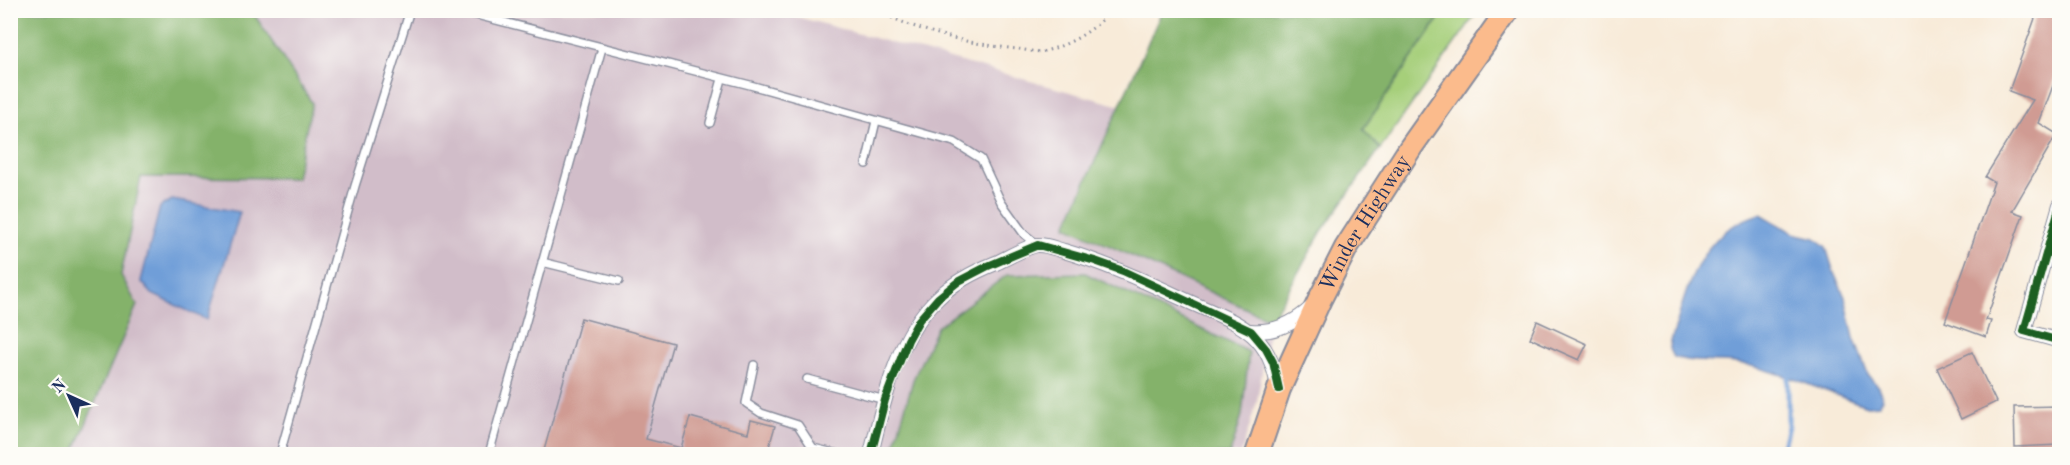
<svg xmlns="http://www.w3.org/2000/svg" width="2070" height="465" font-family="'Old Standard TT',serif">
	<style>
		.industrial { fill: #d1bdc9 }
		.green { fill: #a6cf7a; stroke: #607f6c; stroke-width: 1.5 }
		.forest { fill: #84b26a; stroke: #507064; stroke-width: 1.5 }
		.water { fill: #6f9ed8; stroke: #45669b; stroke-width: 1.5 }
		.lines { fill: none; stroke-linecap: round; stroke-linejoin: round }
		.stream { stroke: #6f9ed8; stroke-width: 5 }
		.building { fill: #d09b93 }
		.service-casing { stroke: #8a8d9c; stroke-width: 10 }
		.minor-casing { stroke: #8a8d9c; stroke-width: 16 }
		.primary-casing { stroke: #8a8d9c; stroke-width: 26 }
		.path { stroke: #8a8d9c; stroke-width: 3; stroke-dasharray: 1.5 4.5; stroke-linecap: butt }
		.service { stroke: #fff; stroke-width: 7 }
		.minor { stroke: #fff; stroke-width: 14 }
		.primary { stroke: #fbbb8c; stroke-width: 22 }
		.cycleway-casing { stroke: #fdfcf7; stroke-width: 11 }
		.cycleway { stroke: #1b5e20; stroke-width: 8 }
		.labels { text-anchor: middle; stroke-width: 4.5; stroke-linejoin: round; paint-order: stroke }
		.street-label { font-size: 21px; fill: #1b2f5e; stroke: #fdfcf7 }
	</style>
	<rect width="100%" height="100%" fill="#fdfcf7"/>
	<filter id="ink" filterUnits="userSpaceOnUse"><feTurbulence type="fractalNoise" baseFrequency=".0167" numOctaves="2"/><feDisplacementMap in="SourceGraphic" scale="12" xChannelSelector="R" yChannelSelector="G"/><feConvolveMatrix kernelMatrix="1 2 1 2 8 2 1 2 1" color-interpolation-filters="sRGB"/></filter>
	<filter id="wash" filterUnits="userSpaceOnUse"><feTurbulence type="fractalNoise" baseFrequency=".008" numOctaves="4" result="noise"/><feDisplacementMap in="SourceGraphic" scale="24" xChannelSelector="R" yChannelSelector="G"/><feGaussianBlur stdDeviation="1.35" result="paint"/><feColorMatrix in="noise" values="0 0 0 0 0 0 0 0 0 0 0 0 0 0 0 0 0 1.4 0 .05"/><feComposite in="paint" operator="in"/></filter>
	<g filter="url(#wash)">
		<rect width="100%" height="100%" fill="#f8ebd9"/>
		<path class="industrial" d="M252 11H776L1121 106 1066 227 1271 320 1257 401 1241 454H73L137 305 121 275 141 177 312 103Z"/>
		<path class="green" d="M1444 11H1478L1380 149 1363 129Z"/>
		<g class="forest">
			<path d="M10 11H252L312 103 296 178 141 177 121 275 137 305 73 454H11Z"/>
			<path d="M1162 11H1444L1363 129 1380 149 1322 231 1271 320 1066 226Z"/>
			<path d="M1085 273 1249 352 1242 415 1230 454H892L913 380 937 327 1007 275Z"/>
		</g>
		<g class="water">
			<path d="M172 200 240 212 207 320 152 294 141 281 160 207Z"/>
			<path d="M1761 214 1793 233 1815 238 1826 247 1834 273 1845 297 1854 338 1868 375 1878 387 1883 399 1879 405 1867 406C1826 392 1785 373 1743 364 1721 360 1693 364 1674 357 1673 355 1670 350 1670 348 1670 342 1674 332 1676 326 1684 297 1693 265 1714 242 1725 229 1744 218 1761 214Z"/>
		</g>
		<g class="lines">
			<path class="stream" d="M1781 454 1788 426V378"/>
		</g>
		<g id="blocks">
			<g class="building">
				<path d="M2038 10H2060V67L2039 123 2057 134 2012 211 2023 215 1986 320 1991 321 1986 337 1945 322 1994 182 1985 177 2033 100 2009 91Z"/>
				<path d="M581 318 673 343 646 439 681 448 690 417 748 433 751 420 775 426 767 454H543Z"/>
				<path d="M1537 321 1587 344 1579 360 1530 338Z"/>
				<path d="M1972 352 1996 402 1961 419 1937 368Z"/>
				<path d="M2060 406V445L2015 447 2014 407Z"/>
			</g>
		</g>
	</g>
	<g filter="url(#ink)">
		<use href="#blocks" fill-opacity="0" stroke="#8a8d9c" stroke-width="1.5"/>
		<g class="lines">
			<g class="service-casing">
				<g id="service">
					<path d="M457 10 750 85 954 142 981 159 1001 202 1024 234 1038 245"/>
					<path d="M710 123 722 79"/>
					<path d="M866 164 876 121"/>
					<path d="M542 262 619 281"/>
					<path d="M754 365 746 403 761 413 798 425 813 448 838 454"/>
					<path d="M807 379 885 400"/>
					<path d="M280 454 355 186 410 10"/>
					<path d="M489 454 602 48"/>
				</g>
			</g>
			<g class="minor-casing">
				<g id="minor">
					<path d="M2060 205 2024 331 2060 341"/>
					<path d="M1251 331C1275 333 1294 324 1312 307"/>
					<path d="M871 454C884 401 896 337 938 298 953 283 976 271 996 263 1007 258 1026 247 1037 245 1045 244 1056 249 1064 251 1105 263 1143 280 1181 298 1231 322 1268 326 1278 387"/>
				</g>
			</g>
			<g class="primary-casing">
				<g id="primary">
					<path id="s1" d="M1257 454 1279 389 1320 299 1346 248 1411 147 1508 10"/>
				</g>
			</g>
			<path class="path" d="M875 10C920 32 968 44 1018 49 1026 50 1037 53 1045 51 1072 44 1094 30 1112 10"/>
			<use href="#service" class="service"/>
			<use href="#minor" class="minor"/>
			<use href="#primary" class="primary"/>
			<g class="cycleway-casing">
				<g id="cycleway">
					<path d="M2060 205 2024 331 2060 341"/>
					<path d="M871 454 885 400 908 340 919 320 938 298 959 281 988 266 1038 245 1095 261 1123 271 1251 331 1266 349 1273 362 1279 389"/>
				</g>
			</g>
			<use href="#cycleway" class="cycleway"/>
		</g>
	</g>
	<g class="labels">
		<g class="street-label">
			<text dy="7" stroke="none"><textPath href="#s1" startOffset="256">Winder Highway</textPath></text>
		</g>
	</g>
	<rect width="2070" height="465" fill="none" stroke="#fdfcf7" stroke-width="36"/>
	<g transform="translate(69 396) rotate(315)" stroke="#fdfcf7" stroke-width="4.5" paint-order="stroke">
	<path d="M0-4.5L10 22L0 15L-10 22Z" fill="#1b2f5e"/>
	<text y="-9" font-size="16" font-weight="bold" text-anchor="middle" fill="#1b2f5e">N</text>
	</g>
</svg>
